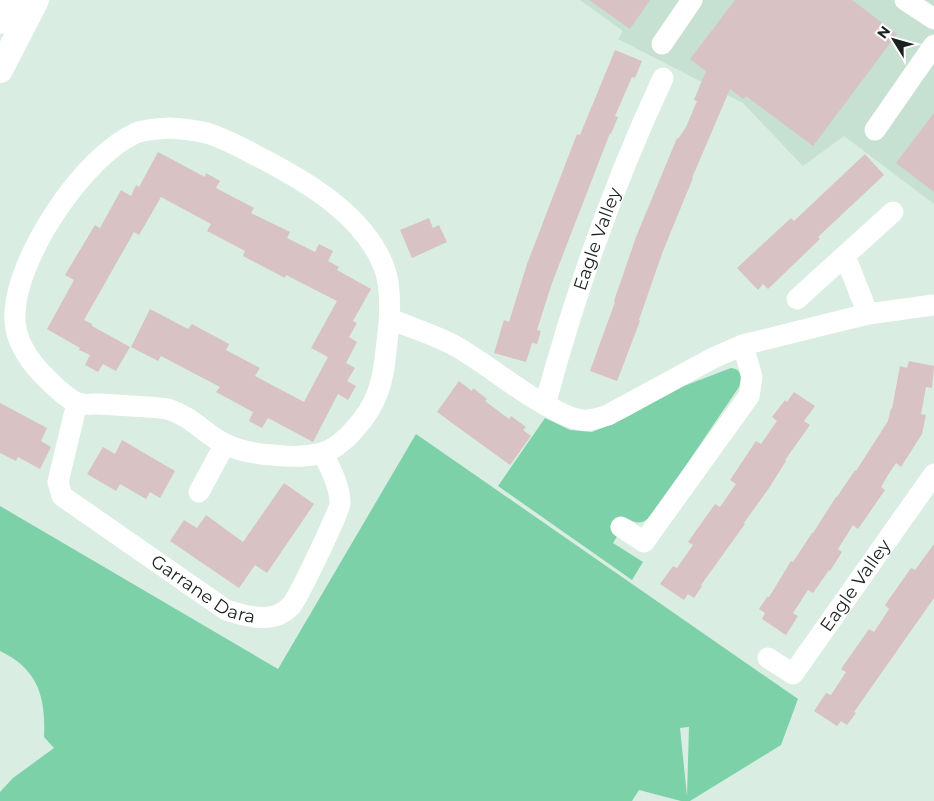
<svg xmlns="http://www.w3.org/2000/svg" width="934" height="801" font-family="Montserrat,sans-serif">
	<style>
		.built { fill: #c6e0d2 }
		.green { fill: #7dd1a9; fill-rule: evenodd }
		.building { fill: #d9c2c3 }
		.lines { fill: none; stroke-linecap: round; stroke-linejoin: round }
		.minor { stroke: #fff; stroke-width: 21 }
		.major { stroke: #fff; stroke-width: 26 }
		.highway { stroke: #fff; stroke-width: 28 }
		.labels { text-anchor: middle; stroke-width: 4.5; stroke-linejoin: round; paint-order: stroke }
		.street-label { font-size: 18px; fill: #1b221f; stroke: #fff }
	</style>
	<rect width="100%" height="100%" fill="#d9ede2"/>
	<path class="built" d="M580 0H934V204L844 136 803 166 743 103 618 39 623 31Z"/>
	<g class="green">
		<path d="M731 368C742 369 742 378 739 387L653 514C644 523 639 525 628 519L613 543 643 562 632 580 498 486 545 418 570 430 592 432 625 418 684 386Z"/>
		<path d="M416 434 798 699 781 745 690 801H681L639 790 632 801H0V792L13 778 54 748 44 737C46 697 38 669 0 651V506L278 669ZM688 727H689L687 796 680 728Z"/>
	</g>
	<g class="building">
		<path d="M589 0H650L630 29Z"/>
		<path d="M735 0H852L897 34 813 146 746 96 743 99 730 89 692 178H693L663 251 639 320 640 321 617 381 590 371 615 302 614 301 636 237 677 138 678 139 686 127 697 101 694 100 706 71 690 59Z"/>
		<path d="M615 50 642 61 635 78 632 77 615 116 618 117 611 134 610 133 552 283 537 330 541 331 537 344 532 343 526 362 494 353 504 320 509 322 527 264 577 134 580 135Z"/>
		<path d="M934 113V192L896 163Z"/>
		<path d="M158 152 205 177 206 173 220 181 216 188 254 208 251 213 290 232 287 238 315 252 319 244 333 251 328 261 339 267 337 270 371 289 353 321 357 323 349 337 357 342 346 363 355 368 347 381 356 386 348 400 338 394 313 442 268 418 262 428 249 421 253 412 216 392 220 387 161 356 158 361 131 347 150 309 188 329 192 324 229 344 226 350 260 368 255 376 304 402 328 357 311 348 337 301 286 275 285 278 243 256 245 251 207 231 211 224 161 197 139 235 134 232 84 320 92 324V326L130 347 116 371 103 364 98 372 85 365 90 355 79 350 80 348 47 329 74 280 65 275 95 225 100 228 121 190 131 196 136 185 139 187Z"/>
		<path d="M865 154 884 175 818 237 820 239 768 289 763 284 758 290 737 268 791 218 794 221Z"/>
		<path d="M429 218 433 228 439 225 447 242 412 258 400 230Z"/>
		<path d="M909 361 934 366 932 388 926 387 921 414 926 415 922 434 901 467 896 463 888 475 881 487 885 490 858 529 853 525 838 549 842 552 830 571 829 570 813 593 808 590 793 613 798 616 786 635 762 619 765 613 759 609 767 597H769L791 561 793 562 812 533H813L836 497H837L855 470 856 471 888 421 891 408 892 409 900 366 907 368Z"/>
		<path d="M459 381 472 391 473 388 487 399 485 401 509 419 511 416 526 427 523 430 531 436 510 465 437 412Z"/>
		<path d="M794 392 815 406 804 421 810 425 785 460 786 461 769 488 744 523 745 524 701 585 702 586 694 598 688 594 684 600 660 584 673 566 677 568 693 545 688 542 715 504 720 507 736 484 730 480 756 441 761 444 777 421 772 417 785 400 787 402Z"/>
		<path d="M0 403 47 428 41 441 51 447 40 469 18 457 16 461 0 453Z"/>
		<path d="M122 440 175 471 160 498 150 492 146 499 120 484 116 491 87 474 103 447 115 454Z"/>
		<path d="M284 483 314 504 267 573 255 565 239 588 170 541 184 520 197 528 206 515 243 542Z"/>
		<path d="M934 544V598L854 712 856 713 847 725 841 721 837 726 814 711 826 693 831 695 846 672 841 669 869 629 874 632 882 620 889 609 885 605 911 568 915 570Z"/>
	</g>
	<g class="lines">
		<g class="minor">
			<path d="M905 0 934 19"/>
			<path d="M662 44 692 0"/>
			<path d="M170 128C183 129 195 130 207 133 226 139 242 148 259 157 306 181 364 215 384 267 392 288 390 319 387 342 385 359 384 377 377 394 370 414 344 447 322 453 307 457 289 457 273 455 257 454 239 451 225 444 204 434 193 417 168 409 145 406 122 406 100 404 93 404 83 405 77 403 68 399 52 384 44 376 28 360 13 337 15 313 17 256 84 156 136 133 147 129 159 129 170 128Z"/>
			<path d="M875 130 934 45"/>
			<path d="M845 256 868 314"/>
			<path d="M797 299 893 212"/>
			<path d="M390 319C412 328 436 335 457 347 490 366 519 392 553 409 562 414 572 419 582 420 591 421 599 418 608 415L713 358 743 345 868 314 934 305"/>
			<path id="s1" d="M77 403 58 482 62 496 226 610C242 615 262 621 278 615 282 613 288 609 291 606 298 598 340 511 340 503 340 486 330 468 323 453"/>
			<path id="s2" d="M545 405C575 293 614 183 663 78"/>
			<path d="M199 492 225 444"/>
			<path d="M621 527 644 542 749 396 752 377 743 345"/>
			<path id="s3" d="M768 658 793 674 934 474"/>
		</g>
		<path class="major" d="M0 70 36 0"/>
		<path class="highway" d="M0 20 9 0"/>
	</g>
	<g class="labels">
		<g class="street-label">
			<text dy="6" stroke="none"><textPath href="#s2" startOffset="174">Eagle Valley</textPath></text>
			<text dy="6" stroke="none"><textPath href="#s1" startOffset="266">Garrane Dara</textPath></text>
			<text dy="6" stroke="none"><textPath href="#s3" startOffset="138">Eagle Valley</textPath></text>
		</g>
	</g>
	<g transform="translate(894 40) rotate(307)" stroke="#ffffff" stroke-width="4" paint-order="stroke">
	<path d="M0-4L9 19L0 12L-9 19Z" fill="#1b221f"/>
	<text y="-8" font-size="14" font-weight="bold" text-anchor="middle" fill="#1b221f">N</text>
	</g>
</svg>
